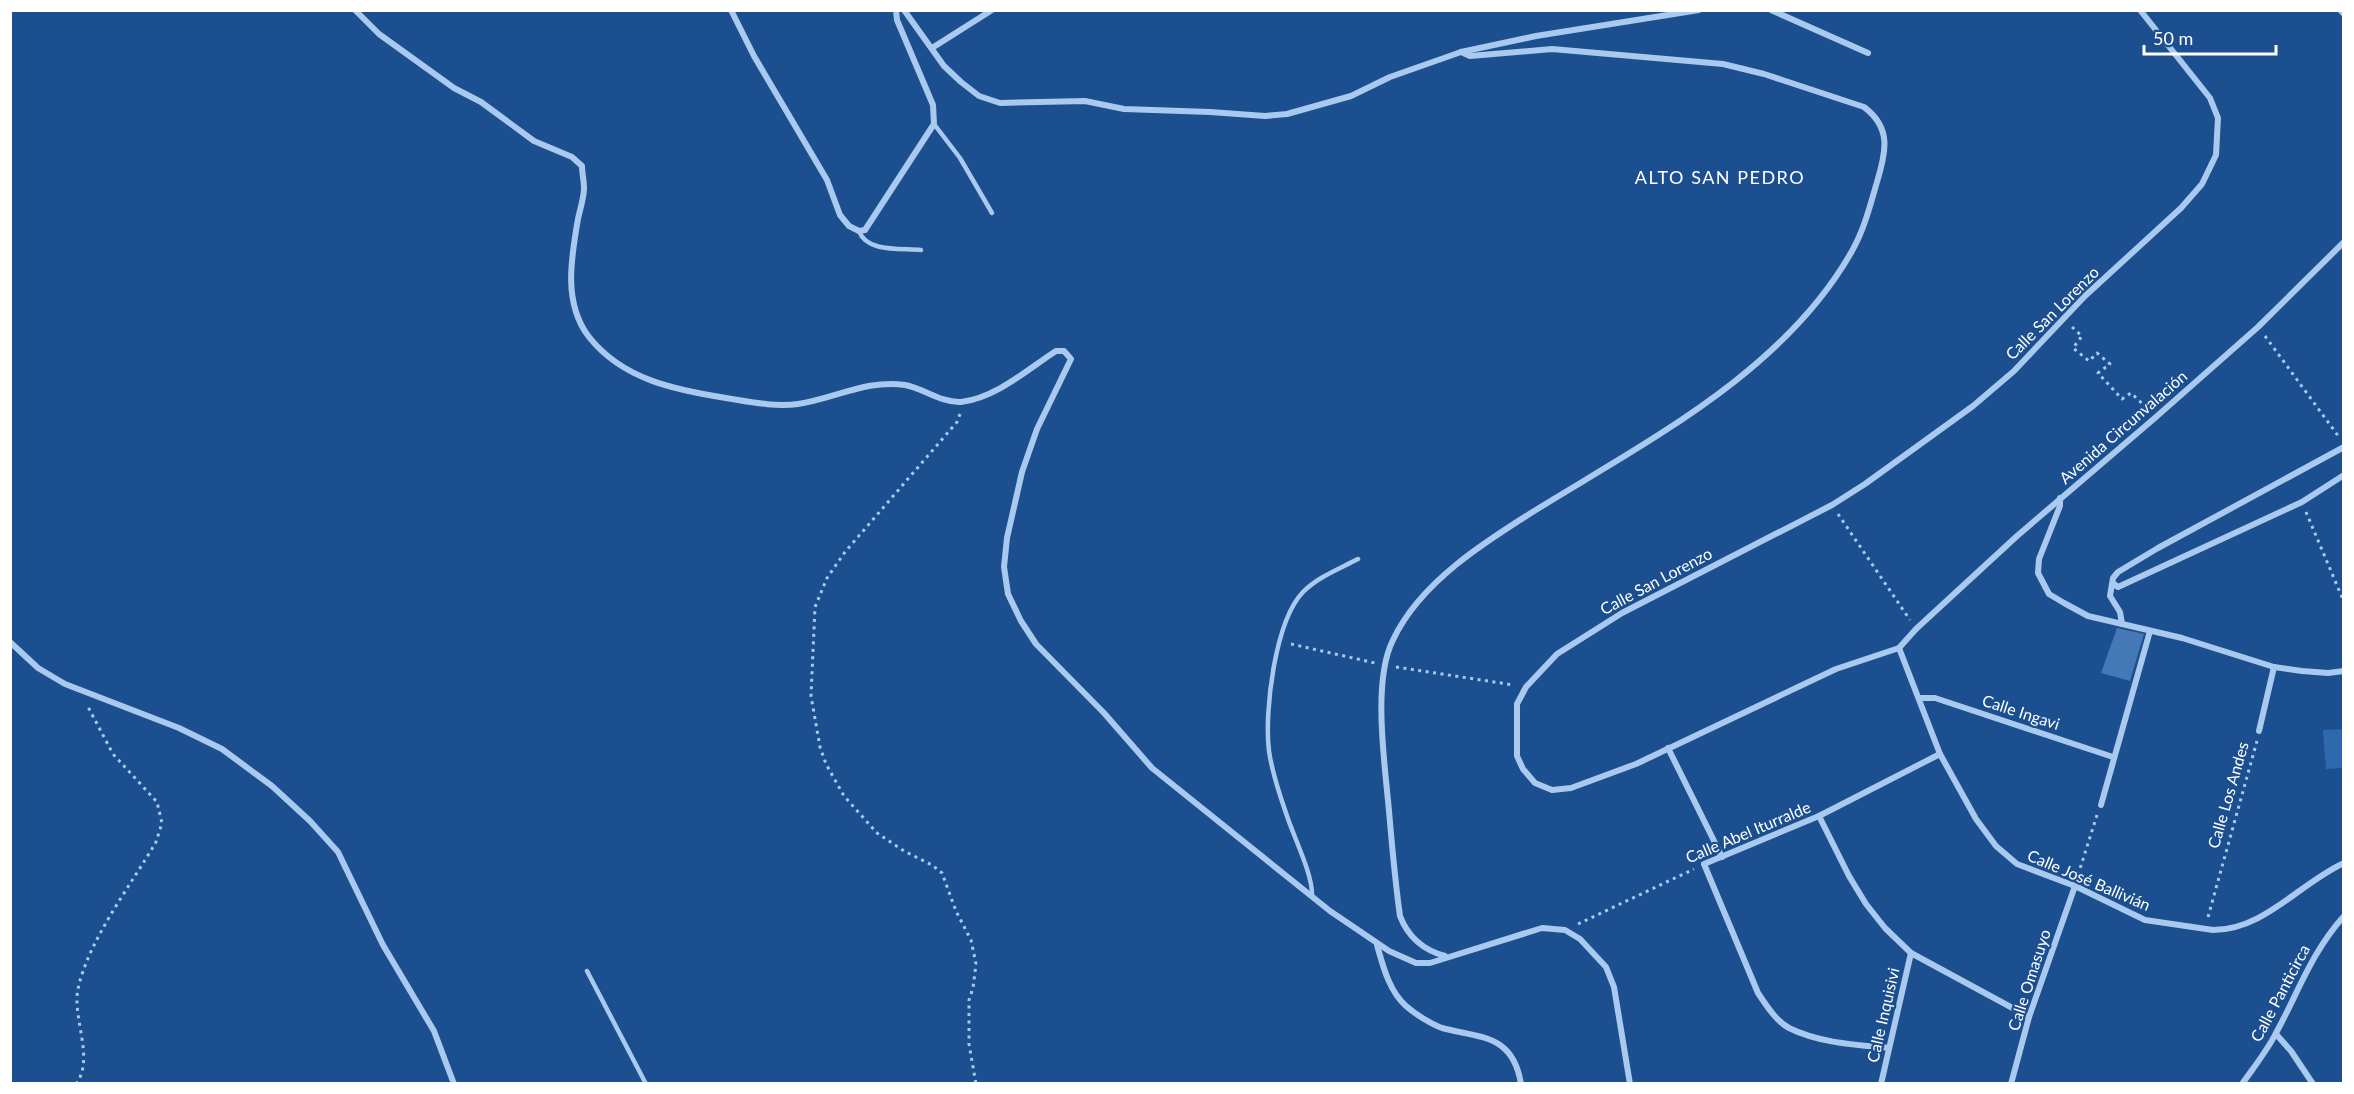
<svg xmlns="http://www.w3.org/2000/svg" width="2354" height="1094" font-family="Lato,sans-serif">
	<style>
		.green { fill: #2e69ad }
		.building { fill: #4478b7 }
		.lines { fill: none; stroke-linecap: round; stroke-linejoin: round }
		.path { stroke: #a9c9ee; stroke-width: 3; stroke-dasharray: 3 4.5; stroke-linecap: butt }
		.lane { stroke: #a9c9ee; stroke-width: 4.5 }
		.street { stroke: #a9c9ee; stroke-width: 6 }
		.labels { text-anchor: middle; stroke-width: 4.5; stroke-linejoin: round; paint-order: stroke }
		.street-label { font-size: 16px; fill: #fff; stroke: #1b4f8f }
		.neighbourhood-label { font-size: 18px; letter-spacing: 1.5px; fill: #fff; stroke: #1b4f8f }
	</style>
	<rect width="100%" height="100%" fill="#1b4f8f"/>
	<path class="green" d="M2343 729V768L2326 769 2323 730Z"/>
	<path class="building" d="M2117 628 2144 634 2130 681 2101 673Z"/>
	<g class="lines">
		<g class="path">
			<path d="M2072 327 2082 336 2073 348 2089 361 2097 353 2110 364 2098 373 2122 399 2131 393 2148 409"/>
			<path d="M2265 336 2339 437"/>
			<path d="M960 414 957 422 845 552 827 578 815 607 811 696 820 747 826 764 844 796 877 833 904 851 932 865 942 873 956 911 971 940 976 964 973 988 969 1000V1044L976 1084"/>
			<path d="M2306 512 2344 602"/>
			<path d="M1838 514 1910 620"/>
			<path d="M1291 644 1375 663"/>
			<path d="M1396 667 1514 685"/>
			<path d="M2078 875 2097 815"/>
			<path d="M2208 917 2257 741"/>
			<path d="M1578 924 1694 869"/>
			<path d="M76 1084C95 1059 72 1018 78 989 88 941 131 885 156 842L162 823 157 802 113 754 87 705"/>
		</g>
		<g class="lane">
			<path d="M934 124 960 158 992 213"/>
			<path d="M859 231C867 253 901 248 921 250"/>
			<path d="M1312 896C1313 874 1293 836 1286 813 1279 793 1272 772 1269 751 1264 712 1275 621 1303 592 1318 577 1339 569 1358 559"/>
			<path d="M587 971 646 1084"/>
		</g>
		<g class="street">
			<path d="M355 10 379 34 454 88 481 102 534 141 572 157 582 166C582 173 584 181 584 188 584 198 580 209 578 219 571 259 563 303 589 337 623 380 676 390 726 398 751 402 774 407 798 404 834 399 867 379 905 385 923 388 941 403 961 402 996 398 1028 369 1056 351H1064L1071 359 1037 429 1022 472 1007 538 1004 567 1008 594 1021 621 1036 644 1104 713 1152 768 1330 911 1389 951 1416 963H1430L1542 928 1565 930 1580 939 1606 967 1614 987 1630 1084"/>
			<path d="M731 10 754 56 827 180 840 215 849 226 859 231 865 230 934 124 933 105 897 20 896 10"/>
			<path d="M904 10 944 66 961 82 979 96 1000 103 1085 101 1124 109 1210 112 1265 116 1287 114 1351 96 1390 77 1461 52 1536 36 1699 10"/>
			<path d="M1771 10 1868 53"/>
			<path d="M2140 10 2210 98 2218 118 2216 155 2202 184 2181 208 2085 296 2014 371 1973 406 1865 484 1832 505 1622 613 1557 654 1526 687 1517 704V756L1523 769 1535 783 1552 790 1571 788 1636 764 1836 669 1899 648 1916 629 2017 536 2156 417 2258 327 2344 242"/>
			<path d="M2340 10 2344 14"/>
			<path d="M932 48 992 10"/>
			<path d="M2060 498V506L2039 559 2038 573 2049 594 2064 603 2088 616 2182 638 2274 667 2302 671 2328 673 2344 671"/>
			<path d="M2114 584 2118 587 2302 502 2344 475"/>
			<path d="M2122 624 2120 612 2110 596 2113 578 2118 572 2158 548 2344 447"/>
			<path d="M10 642 38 668 65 684 179 728 222 749 272 786 310 821 338 852 383 945 434 1031 454 1084"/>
			<path d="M1899 648 1940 754 1976 819 1996 846 2017 864 2075 886 2145 920 2213 930C2264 930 2300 883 2344 863"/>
			<path d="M1919 698H1935L2113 757"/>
			<path d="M2259 731 2274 667"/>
			<path d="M1668 748 1722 857"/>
			<path d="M2101 805 2150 631"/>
			<path d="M1819 816 1849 876 1866 904 1885 928 1911 953 2029 1017"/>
			<path d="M1377 945C1383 966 1389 991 1406 1006 1415 1014 1431 1024 1442 1028 1480 1038 1513 1034 1521 1084"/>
			<path d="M1445 956C1423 950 1408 937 1400 916 1395 881 1392 846 1389 811 1385 765 1372 681 1393 640 1420 582 1486 541 1539 508 1651 439 1785 370 1852 251 1864 230 1870 206 1877 182 1886 152 1892 128 1864 107L1764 74 1723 64 1552 49 1470 56 1461 52"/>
			<path d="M2276 1034 2291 1051 2313 1084"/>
			<path d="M1889 1048C1857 1045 1819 1043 1789 1028 1776 1021 1766 1005 1758 993L1704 864 1819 816 1940 754"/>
			<path d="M1881 1084 1911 953"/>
			<path d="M2011 1084 2029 1017 2075 886"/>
			<path d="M2242 1084C2254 1067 2267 1051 2276 1033 2299 991 2311 953 2344 916"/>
		</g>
	</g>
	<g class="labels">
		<g class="street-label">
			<text transform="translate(2052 313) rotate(-45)" y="6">Calle San Lorenzo</text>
			<text transform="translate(2123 427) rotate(-41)" y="6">Avenida Circunvalación</text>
			<text transform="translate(1656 581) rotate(-28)" y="6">Calle San Lorenzo</text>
			<text transform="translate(2021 712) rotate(18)" y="6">Calle Ingavi</text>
			<text transform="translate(2228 795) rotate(-74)" y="6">Calle Los Andes</text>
			<text transform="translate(1748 832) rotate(-23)" y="6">Calle Abel Iturralde</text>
			<text transform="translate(2089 880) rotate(23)" y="6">Calle José Ballivián</text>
			<text transform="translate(2029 980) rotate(-72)" y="6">Calle Omasuyo</text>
			<text transform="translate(2280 993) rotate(-62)" y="6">Calle Panticirca</text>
			<text transform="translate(1883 1015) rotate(-77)" y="6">Calle Inquisivi</text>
		</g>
		<g class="neighbourhood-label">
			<text x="1720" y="184">ALTO SAN PEDRO</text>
		</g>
	</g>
	<rect width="2354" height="1094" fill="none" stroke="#ffffff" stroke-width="24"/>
	<path d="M2144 45v9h132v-9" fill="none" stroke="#ffffff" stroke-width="3"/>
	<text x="2153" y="45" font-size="18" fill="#ffffff" stroke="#1b4f8f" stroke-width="4.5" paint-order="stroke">50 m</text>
</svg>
